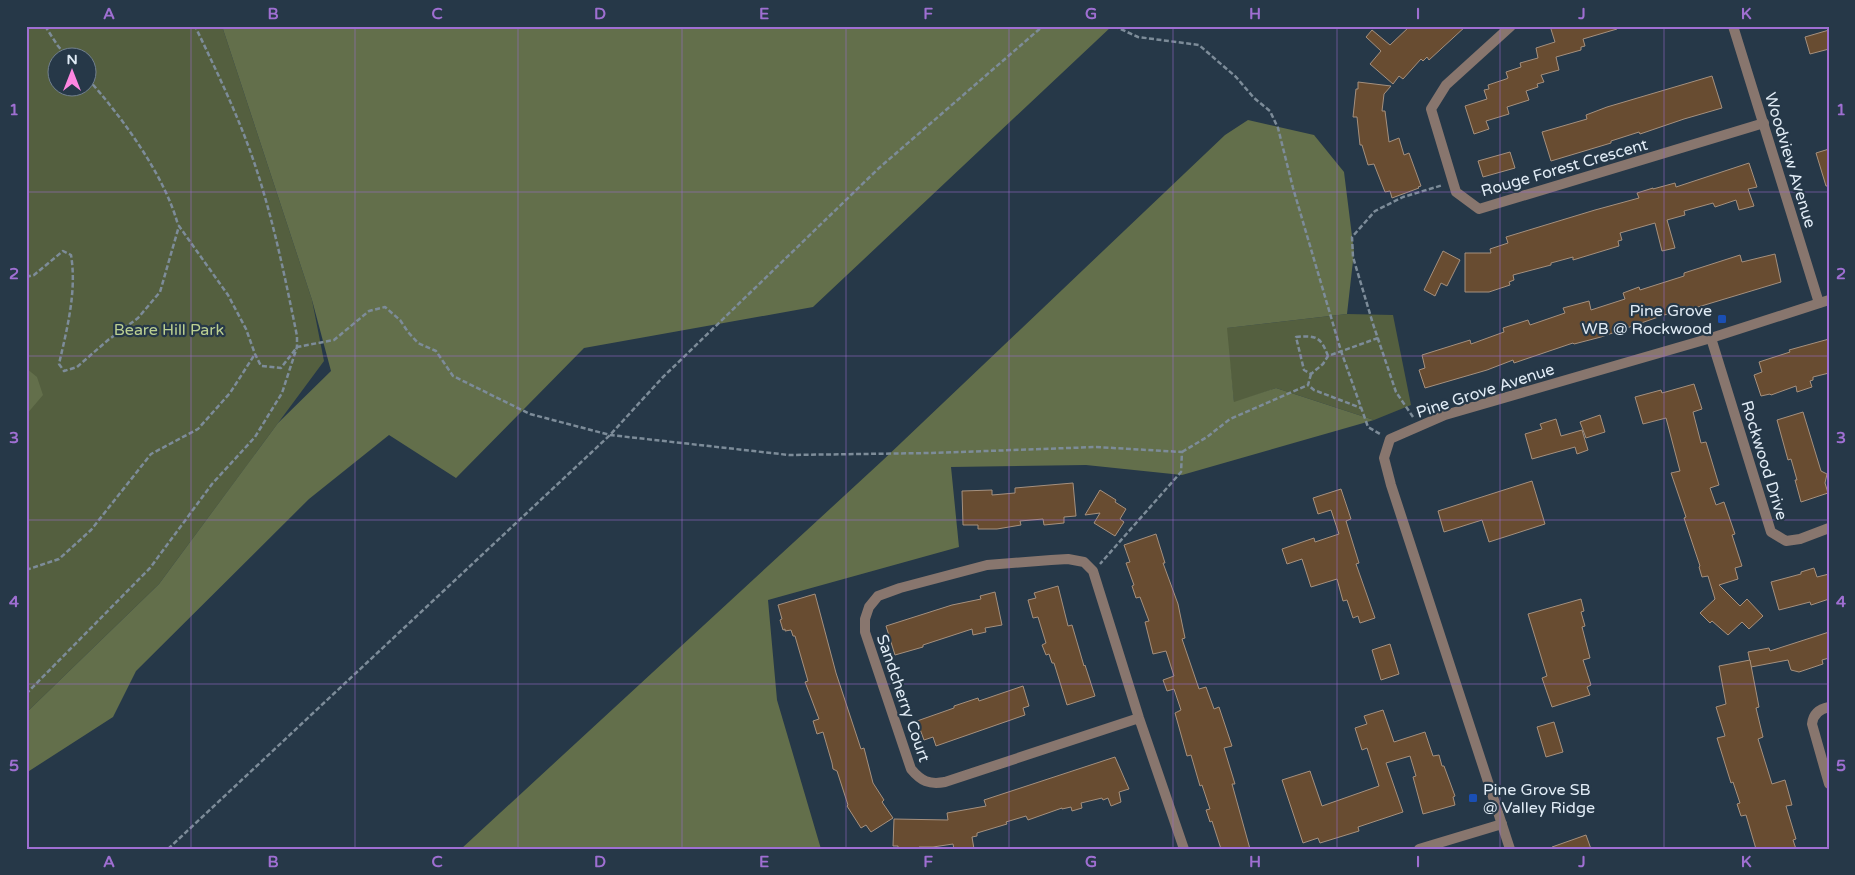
<svg xmlns="http://www.w3.org/2000/svg" width="1855" height="875" font-family="'Varela Round',sans-serif">
	<style>
		.green { fill: #545f3f; fill-rule: evenodd }
		.forest { fill: #636f4b }
		.building { fill: #684c31; stroke: #a5907e }
		.lines { fill: none; stroke-linecap: round; stroke-linejoin: round }
		.path { stroke: #7d8c99; stroke-width: 2.5; stroke-dasharray: 5 2.5; stroke-linecap: butt }
		.minor { stroke: #88766e; stroke-width: 10 }
		.grid { fill: none; stroke: #9f6fd2; stroke-width: 1; stroke-opacity: 0.55 }
		.transit-dot { fill: #1a4fb4; stroke: #263848; stroke-width: 2 }
		.labels { text-anchor: middle; stroke-width: 4.5; stroke-linejoin: round; paint-order: stroke }
		.street-label { font-size: 16px; fill: #e1ecf6; stroke: #263848 }
		.poi-label { font-size: 16px; fill: #e1ecf6; stroke: #263848; text-anchor: end }
		.park-label { font-size: 16px; fill: #bbcf91; stroke: #263848 }
		.neatline { fill: none; stroke: #9f6fd2; stroke-width: 2 }
		.grid-label { font-size: 16px; text-anchor: middle; font-weight: bold; fill: #9f6fd2 }
	</style>
	<rect width="100%" height="100%" fill="#263848"/>
	<g class="green">
		<path d="M26 26H222L312 300 324 361 159 584 26 713ZM58 58H88V88H58Z"/>
		<path d="M1347 314 1393 315 1411 405 1374 420 1276 388 1234 403 1226 328Z"/>
	</g>
	<g class="forest">
		<path d="M222 26H1112L813 307 584 348 456 478 389 435 309 499 136 671 113 717 26 773V713L159 584 278 423 331 371 312 300Z"/>
		<path d="M1248 120 1314 135 1344 172 1354 252 1347 314 1227 328 1234 402 1276 388 1374 420 1182 475 1086 465 951 467 959 547 768 600 777 700 821 849H461L882 461 1225 135Z"/>
		<path d="M26 368 37 377 43 395 26 415Z"/>
	</g>
	<g class="building">
		<path d="M1410 26H1466L1429 60 1427 57 1423 61 1421 59 1403 79 1399 76 1393 84 1370 64 1381 51 1366 37 1372 30 1390 45Z"/>
		<path d="M1550 26H1616L1617 29 1583 39 1585 46 1581 47V50L1556 57 1559 70 1541 75 1544 82 1537 84 1538 87 1526 91 1529 100 1507 107 1509 114 1486 121 1489 129 1474 134 1465 106 1487 99 1484 90 1489 89 1488 85 1506 79 1508 78 1506 72 1521 67 1520 63 1538 58 1536 48 1555 42Z"/>
		<path d="M1829 30V49L1810 54 1805 37Z"/>
		<path d="M1712 76 1722 108 1684 119 1640 134 1639 132 1611 141V143L1551 161 1542 132 1587 119 1586 115 1607 107Z"/>
		<path d="M1358 82 1391 86 1384 94 1382 111H1385L1389 142 1399 138 1404 155 1409 153 1421 186 1418 187 1419 188 1392 198 1390 191 1385 192 1374 164 1368 165 1362 145H1360L1357 117H1353L1356 89H1358Z"/>
		<path d="M1829 149V186H1826L1816 153Z"/>
		<path d="M1510 152 1515 168 1483 177 1478 161Z"/>
		<path d="M1749 163 1757 187 1748 189 1754 206 1739 210 1736 200 1715 207 1713 203 1684 211 1685 215 1667 220 1675 248 1662 251 1655 223 1620 233 1622 240 1618 241 1619 246 1573 260V257L1551 263V265L1513 275 1514 280 1509 282 1510 285 1489 292H1465V253H1491L1490 249 1508 243 1506 237 1595 210 1639 198 1637 193 1653 188V189L1675 183 1676 187Z"/>
		<path d="M1443 251 1460 260 1447 286 1441 283 1435 296 1424 290Z"/>
		<path d="M1775 254 1781 282 1698 307 1664 315 1601 337 1574 344 1573 343 1514 363 1513 360 1487 370 1425 388 1419 370 1425 368 1422 355 1470 340 1471 344 1504 332 1503 328 1528 320 1530 325 1565 313 1563 308 1589 301 1591 310 1625 299 1623 293 1639 287 1640 290 1684 276V273L1740 255 1742 262Z"/>
		<path d="M1829 339V373L1813 377V380L1810 381 1812 387 1797 392 1796 386 1771 395 1770 394 1761 396 1754 375 1762 372 1759 362 1790 352 1789 350Z"/>
		<path d="M1694 384 1702 409 1693 412 1701 443 1706 442 1719 485 1710 488 1716 505 1724 502 1735 534 1732 535 1742 566 1735 568 1738 579 1719 585 1740 606 1747 599 1763 616 1749 629 1742 622 1728 635 1712 621 1710 623 1700 613 1715 599 1708 576 1702 577 1699 567 1700 566 1684 518 1686 517 1671 473 1680 471 1666 418 1643 424 1635 397 1661 390 1662 393Z"/>
		<path d="M1803 412 1821 471 1827 474 1825 483 1828 493 1801 502 1795 480H1797L1791 459 1788 460 1777 420Z"/>
		<path d="M1600 415 1605 432 1586 438 1580 422Z"/>
		<path d="M1556 419 1561 436 1582 430 1588 450 1577 454 1575 447 1532 459 1525 434 1542 429 1540 424Z"/>
		<path d="M1532 481 1545 524 1489 542 1482 520 1444 532 1438 511Z"/>
		<path d="M1073 483 1076 516 1064 517V523L1044 525 1043 519 1020 521 1021 525 997 529H978V525H963L962 491 992 490V495L1015 493V488Z"/>
		<path d="M1341 489 1351 519 1346 521 1359 563 1356 564 1375 618 1360 623 1358 616 1353 618 1347 600 1343 601 1337 579 1311 587 1302 559 1287 564 1282 549 1314 538 1315 542 1339 534 1331 510 1318 514 1313 498Z"/>
		<path d="M1100 490 1116 500 1115 502 1126 509 1120 519 1124 522 1115 536 1094 523 1100 513 1085 515Z"/>
		<path d="M1156 534 1165 563H1163L1178 604 1185 638 1182 639 1199 689 1206 687 1214 709 1219 707 1232 746 1224 748 1235 784H1232L1250 849H1221L1212 821 1210 822 1206 810 1210 809 1202 785 1200 786 1191 755 1187 756 1175 713 1181 710 1174 689 1167 691 1163 680 1174 676 1166 651 1153 654 1145 622 1149 621 1140 597 1136 598 1132 586 1134 585 1126 563 1130 562 1124 545Z"/>
		<path d="M1814 568 1817 577 1829 574V599L1811 605 1810 602 1779 610 1771 582 1801 574V572Z"/>
		<path d="M1058 586 1068 626 1072 625 1084 666 1085 665 1095 696 1067 705 1054 663H1052L1049 654 1046 655 1042 645 1046 643 1038 617 1033 618 1028 600 1036 598 1034 593Z"/>
		<path d="M995 592 1002 625 985 628 986 632 973 635 972 629 923 645V647L895 655 886 626 952 605 981 599 980 596Z"/>
		<path d="M815 594 836 673 861 749 864 748 873 783 884 800 882 802 893 818 871 832 866 825 861 828 847 806 848 805 837 771 833 769 832 763 823 732 817 734 813 721 819 719 805 682 808 681 795 636H793L791 630 785 631V629L783 630 780 620 782 619 778 605Z"/>
		<path d="M1581 599 1584 611 1581 612 1585 626 1582 627 1590 658 1583 660 1591 685 1587 687 1590 695 1552 707 1542 678 1547 676 1528 614Z"/>
		<path d="M1829 632V658L1822 660 1823 664 1799 672 1791 670 1788 660 1751 667 1748 652 1769 648 1770 651Z"/>
		<path d="M1390 644 1399 674 1381 680 1372 650Z"/>
		<path d="M1750 660 1759 707 1756 708 1763 737 1758 739 1772 784 1785 780 1792 805 1786 806 1796 839 1793 840 1796 849H1756L1746 815 1741 816 1737 804 1740 803 1733 782 1731 783 1717 738 1725 736 1716 707 1726 704 1719 666Z"/>
		<path d="M1023 686 1029 706 1023 708 1025 715 936 746 933 737 924 740 917 721 954 708V706L978 698 979 701Z"/>
		<path d="M1383 710 1394 742 1425 732 1433 756 1439 755 1442 766H1444L1455 796 1453 797 1455 805 1423 814 1413 777 1416 776 1410 756 1386 763 1403 812 1358 827 1359 831 1320 843 1318 838 1303 843 1282 780 1310 771 1322 806 1379 786 1367 748 1362 750 1355 728 1367 724 1364 716Z"/>
		<path d="M1554 722 1563 752 1546 757 1537 727Z"/>
		<path d="M1115 757 1129 789 1119 792 1121 802 1111 806 1108 798 1103 800 1102 798 1081 803 1082 808 1072 811 1071 807 1062 809V808L1028 820 1026 816 1006 822 1007 824 977 833V836L972 837 974 849H954L953 844 933 847H919V849H898V846H893L894 819 948 820 947 813 986 806 984 800Z"/>
		<path d="M1586 835 1591 849H1552V847Z"/>
	</g>
	<g class="lines">
		<g class="path">
			<path d="M45 26 58 46 68 58"/>
			<path d="M1114 26 1138 37 1199 45 1236 77 1254 98 1270 111 1278 128 1293 188 1341 351 1368 427 1380 434"/>
			<path d="M88 79C122 117 165 176 178 225"/>
			<path d="M26 277 34 275 63 251 71 255C77 291 67 329 59 364L64 371 77 367 108 340 138 318 160 292 179 226 228 295 246 329 255 354 261 366 281 368 297 347 334 340 369 311 385 307 400 320 408 332 418 343 436 351 453 376 530 414 610 435 789 455 932 453 1096 447 1182 452 1181 472 1100 564"/>
			<path d="M1328 356C1321 337 1316 335 1296 337L1304 370 1311 374 1323 364 1328 356 1378 338"/>
			<path d="M1311 374 1308 385 1314 390 1361 408"/>
			<path d="M1413 417 1396 392 1373 324 1353 257 1352 237 1375 211 1403 197 1443 185"/>
			<path d="M1182 452 1207 437 1230 419 1308 385"/>
			<path d="M26 570 59 559 91 530 151 454 198 429 230 393 255 354"/>
			<path d="M26 694 150 568 212 484 255 437 282 393 297 347V336C285 277 273 218 254 162 238 115 216 70 195 26"/>
			<path d="M168 849 610 435 662 378 879 168 1043 26"/>
		</g>
		<g class="minor">
			<path d="M1511 26 1446 85 1431 109 1456 192 1479 209 1764 123"/>
			<path d="M1733 26 1819 303"/>
			<path d="M1711 338 1771 532 1786 541 1800 539 1829 528"/>
			<path d="M1829 707C1819 709 1813 714 1812 724L1829 784"/>
			<path d="M1139 718 945 782C929 785 921 781 911 769L865 632V619L869 607 878 596 900 588 987 565 1051 560 1068 559 1084 562 1093 571 1139 718 1184 849"/>
			<path d="M1419 849 1502 824"/>
			<path d="M1510 849 1391 485 1384 458 1390 439 1445 415 1711 338 1829 300"/>
		</g>
	</g>
	<path class="grid" d="M191 26V849M355 26V849M518 26V849M682 26V849M846 26V849M1009 26V849M1173 26V849M1337 26V849M1500 26V849M1664 26V849M26 192H1829M26 356H1829M26 520H1829M26 684H1829"/>
	<g class="transit-dot">
		<rect x="1717" y="314" width="10" height="10" rx="2.5"/>
		<rect x="1468" y="793" width="10" height="10" rx="2.5"/>
	</g>
	<g class="labels">
		<g class="street-label">
			<text transform="translate(1791 160) rotate(73)" y="6">Woodview Avenue</text>
			<text transform="translate(1564 167) rotate(-16)" y="6">Rouge Forest Crescent</text>
			<text transform="translate(1485 390) rotate(-18)" y="6">Pine Grove Avenue</text>
			<text transform="translate(1765 460) rotate(73)" y="6">Rockwood Drive</text>
			<text transform="translate(904 698) rotate(71)" y="6">Sandcherry Court</text>
		</g>
		<g class="poi-label">
			<text x="1712" y="316">Pine Grove<tspan x="1712" dy="18">WB @ Rockwood</tspan></text>
			<text x="1483" y="795" text-anchor="start">Pine Grove SB<tspan x="1483" dy="18">@ Valley Ridge</tspan></text>
		</g>
		<g class="park-label">
			<text x="169" y="335">Beare Hill Park</text>
		</g>
	</g>
	<rect width="1855" height="875" fill="none" stroke="#263848" stroke-width="55"/>
	<g transform="translate(72 72)"><circle r="24" fill="#263848" stroke="#71808e"/>
	<path d="M0-4L9 19L0 12L-9 19Z" fill="#fe86e1"/>
	<text y="-8" font-size="14" font-weight="bold" text-anchor="middle" fill="#e1ecf6">N</text>
	</g>
	<rect x="28" y="28" width="1800" height="820" class="neatline"/>
	<g class="grid-label">
		<text x="109" y="19">A</text>
		<text x="273" y="19">B</text>
		<text x="437" y="19">C</text>
		<text x="600" y="19">D</text>
		<text x="764" y="19">E</text>
		<text x="928" y="19">F</text>
		<text x="1091" y="19">G</text>
		<text x="1255" y="19">H</text>
		<text x="1418" y="19">I</text>
		<text x="1582" y="19">J</text>
		<text x="1746" y="19">K</text>
		<text x="14" y="115">1</text>
		<text x="1841" y="115">1</text>
		<text x="14" y="279">2</text>
		<text x="1841" y="279">2</text>
		<text x="14" y="443">3</text>
		<text x="1841" y="443">3</text>
		<text x="14" y="607">4</text>
		<text x="1841" y="607">4</text>
		<text x="14" y="771">5</text>
		<text x="1841" y="771">5</text>
		<text x="109" y="867">A</text>
		<text x="273" y="867">B</text>
		<text x="437" y="867">C</text>
		<text x="600" y="867">D</text>
		<text x="764" y="867">E</text>
		<text x="928" y="867">F</text>
		<text x="1091" y="867">G</text>
		<text x="1255" y="867">H</text>
		<text x="1418" y="867">I</text>
		<text x="1582" y="867">J</text>
		<text x="1746" y="867">K</text>
	</g>
</svg>
